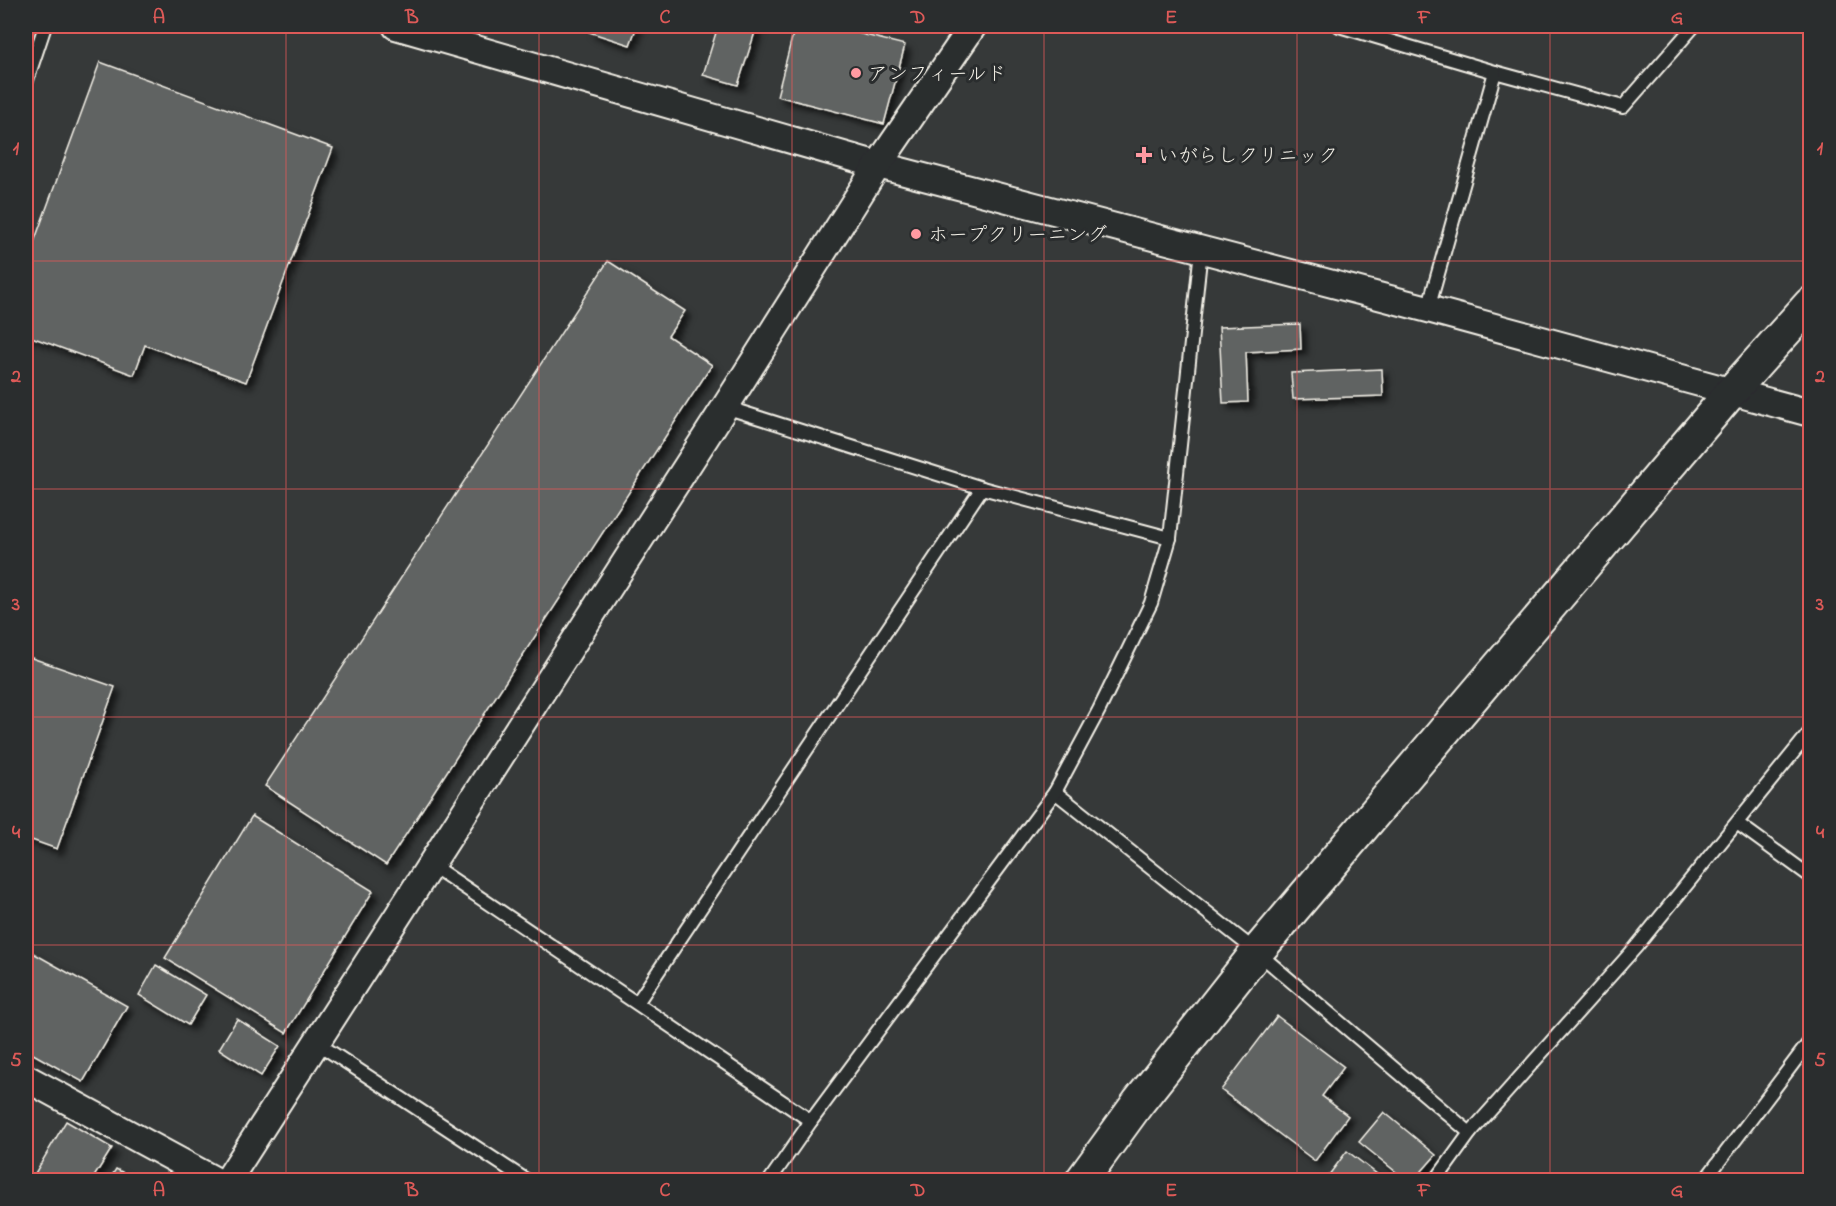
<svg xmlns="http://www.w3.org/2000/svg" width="1836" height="1206" font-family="'Indie Flower','Klee One',sans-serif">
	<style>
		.building { fill: #616362; stroke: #f4f1e8; stroke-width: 1.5; filter: url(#shadow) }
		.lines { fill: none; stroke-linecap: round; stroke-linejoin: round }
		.service-casing { stroke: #f4f1e8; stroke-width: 16 }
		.minor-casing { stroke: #f4f1e8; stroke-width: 30 }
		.tertiary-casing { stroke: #f4f1e8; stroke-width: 36 }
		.service { stroke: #2a2d2e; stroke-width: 12 }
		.minor { stroke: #2a2d2e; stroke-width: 26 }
		.tertiary { stroke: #2a2d2e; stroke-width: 32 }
		.grid { fill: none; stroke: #de5a58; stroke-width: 1.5; stroke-opacity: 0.55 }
		.poi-dot { fill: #ff9aa2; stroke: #2a2d2e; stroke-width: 2 }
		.labels { text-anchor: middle; stroke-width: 6; stroke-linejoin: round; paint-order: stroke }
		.poi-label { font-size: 20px; fill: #f4f1e8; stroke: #2a2d2e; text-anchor: start }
		.neatline { fill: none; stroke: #de5a58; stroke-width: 2 }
		.grid-label { font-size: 20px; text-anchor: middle; font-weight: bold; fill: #de5a58 }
	</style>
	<defs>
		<filter id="shadow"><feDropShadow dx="5.5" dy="5.5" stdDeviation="3" flood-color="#0009"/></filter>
	</defs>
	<rect width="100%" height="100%" fill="#363939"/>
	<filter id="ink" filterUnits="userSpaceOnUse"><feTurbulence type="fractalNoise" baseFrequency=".0167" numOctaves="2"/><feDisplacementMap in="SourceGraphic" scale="12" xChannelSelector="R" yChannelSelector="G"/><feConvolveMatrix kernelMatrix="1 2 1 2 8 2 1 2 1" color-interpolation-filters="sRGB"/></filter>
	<g filter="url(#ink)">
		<g class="building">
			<path d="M434 26H461L459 33Z"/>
			<path d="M591 26H637L630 45 589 32Z"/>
			<path d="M718 26H757L738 85 703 75Z"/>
			<path d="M795 26H829L905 45 884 124 777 96Z"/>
			<path d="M100 62 333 148 246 382 145 345 134 375 26 335V264Z"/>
			<path d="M608 261 685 311 668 336 712 365 386 865 265 786Z"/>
			<path d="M1300 324 1301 349 1246 352 1248 402 1223 403 1219 327Z"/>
			<path d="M1382 369 1383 396 1293 399 1291 373Z"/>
			<path d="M26 656 115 687 57 849 26 838Z"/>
			<path d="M252 816 373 891 286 1033 165 958Z"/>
			<path d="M26 949 127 1006 83 1082 26 1050Z"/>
			<path d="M156 965 206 995 188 1025 139 995Z"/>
			<path d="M1277 1016 1344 1067 1322 1096 1348 1116 1315 1161 1221 1090Z"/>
			<path d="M237 1019 280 1046 261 1076 219 1049Z"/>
			<path d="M1384 1112 1436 1155 1414 1180H1406L1359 1142Z"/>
			<path d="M66 1121 112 1148 92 1180H31Z"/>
			<path d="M1347 1151 1382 1178 1381 1180H1325Z"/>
			<path d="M116 1169 137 1180H109Z"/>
		</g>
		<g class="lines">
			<g class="service-casing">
				<g id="service">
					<path d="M1339 26 1495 72 1623 107 1694 26"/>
					<path d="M26 83 45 26"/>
					<path d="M1428 309 1495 72"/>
					<path d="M725 407 982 488 1170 538"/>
					<path d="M1055 792 1257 952 1470 1133"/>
					<path d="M1737 823 1810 876"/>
					<path d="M430 864 811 1121"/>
					<path d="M637 1003 982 488"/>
					<path d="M317 1043 526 1180"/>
					<path d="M770 1180 811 1121 1055 792 1099 710 1151 603 1170 538 1201 250"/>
					<path d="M1436 1180 1470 1133 1636 947 1810 732"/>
					<path d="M1705 1180 1810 1041"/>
				</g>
			</g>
			<g class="minor-casing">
				<g id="minor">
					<path d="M396 26 878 165 1428 309 1810 413"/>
					<path d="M26 1078 214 1180"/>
					<path d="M228 1180 725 407 878 165 973 26"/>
				</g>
			</g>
			<g class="tertiary-casing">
				<path id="tertiary" d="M1082 1180 1138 1103 1257 952 1732 391 1810 304"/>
			</g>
			<use href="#service" class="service"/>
			<use href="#minor" class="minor"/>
			<use href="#tertiary" class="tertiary"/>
		</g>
	</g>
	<path class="grid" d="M286 26V1180M539 26V1180M792 26V1180M1044 26V1180M1297 26V1180M1550 26V1180M26 261H1810M26 489H1810M26 717H1810M26 945H1810"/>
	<g class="poi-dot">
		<circle cx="856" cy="73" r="6"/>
		<path d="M1141 146h6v6h6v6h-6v6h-6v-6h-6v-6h6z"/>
		<circle cx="916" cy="234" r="6"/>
	</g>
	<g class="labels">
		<g class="poi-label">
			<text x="868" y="80">アンフィールド</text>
			<text x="1158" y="162">いがらしクリニック</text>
			<text x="928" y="241">ホープクリーニング</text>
		</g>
	</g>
	<rect width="1836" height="1206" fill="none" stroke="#2a2d2e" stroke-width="66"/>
	<rect x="33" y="33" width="1770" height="1140" class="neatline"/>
	<g class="grid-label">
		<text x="159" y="23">A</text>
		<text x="412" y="23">B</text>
		<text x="665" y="23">C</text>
		<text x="918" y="23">D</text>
		<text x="1171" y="23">E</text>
		<text x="1424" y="23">F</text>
		<text x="1677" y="23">G</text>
		<text x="16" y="154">1</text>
		<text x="1820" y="154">1</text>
		<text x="16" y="382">2</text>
		<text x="1820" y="382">2</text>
		<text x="16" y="610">3</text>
		<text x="1820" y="610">3</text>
		<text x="16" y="838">4</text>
		<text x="1820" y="838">4</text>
		<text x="16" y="1066">5</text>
		<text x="1820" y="1066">5</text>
		<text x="159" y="1196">A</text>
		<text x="412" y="1196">B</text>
		<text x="665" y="1196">C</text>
		<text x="918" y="1196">D</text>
		<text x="1171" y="1196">E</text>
		<text x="1424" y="1196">F</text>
		<text x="1677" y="1196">G</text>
	</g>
</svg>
